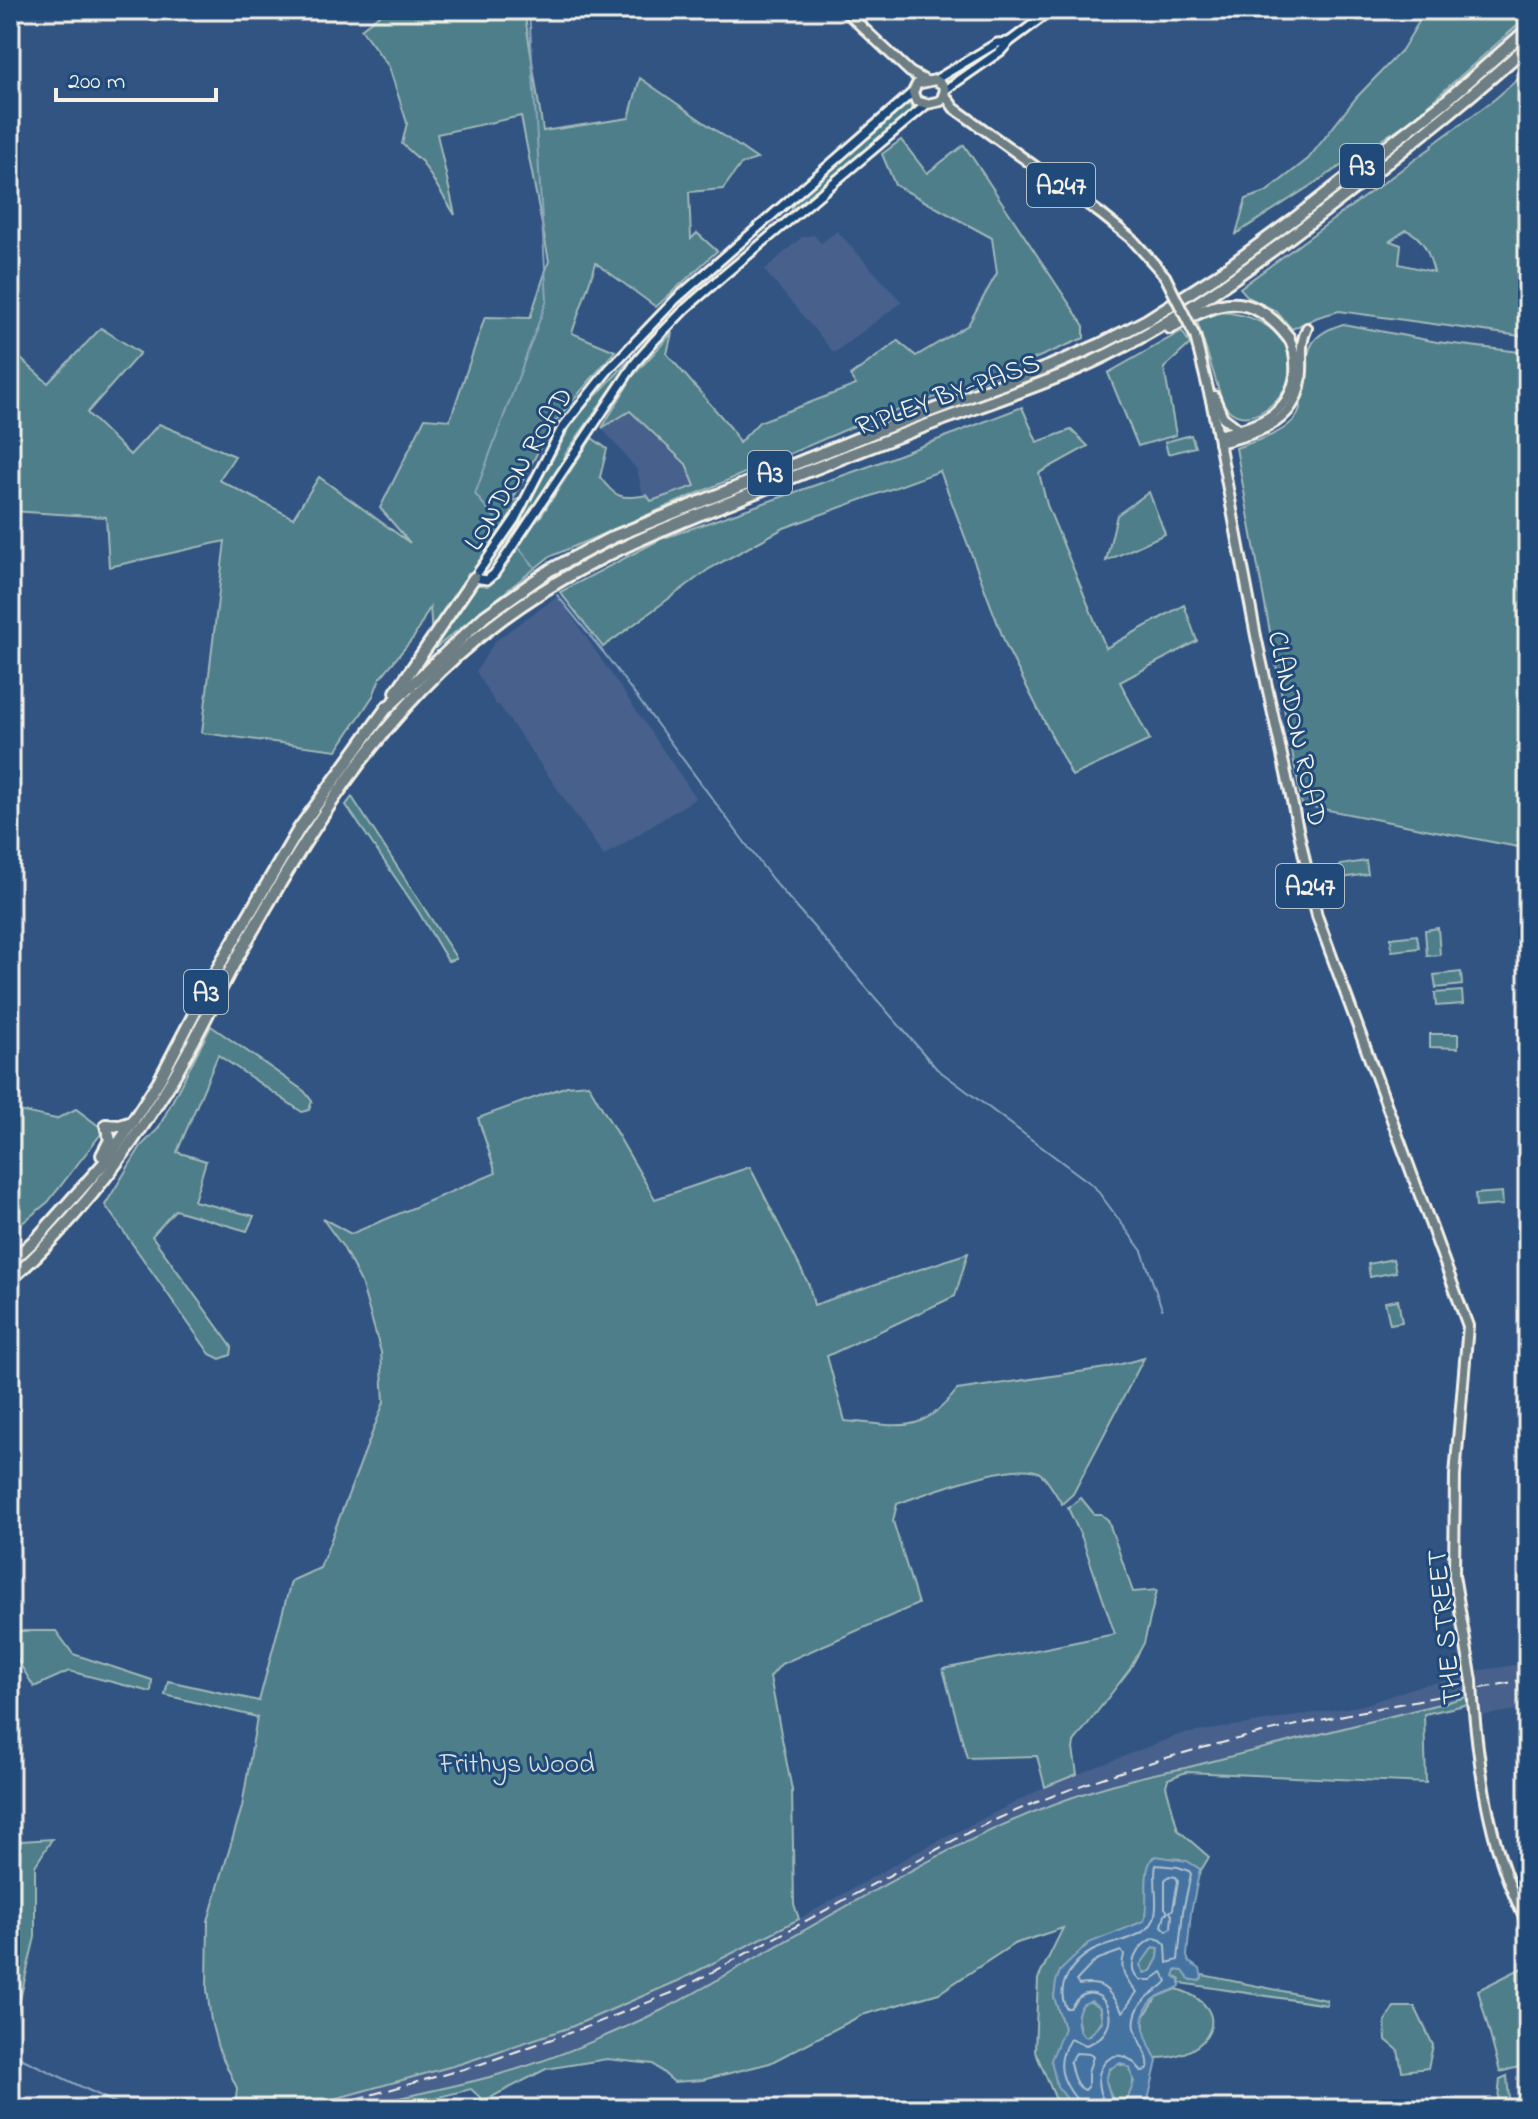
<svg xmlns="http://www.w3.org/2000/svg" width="1538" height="2119" font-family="'Indie Flower',sans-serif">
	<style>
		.built { fill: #46608c }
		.green { fill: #4e7e89; stroke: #a1b8b8; stroke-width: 2; fill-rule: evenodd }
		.water { fill: #4573a1; stroke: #8ba5bd; stroke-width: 2; fill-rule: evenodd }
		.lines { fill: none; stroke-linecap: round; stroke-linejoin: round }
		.shore { stroke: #aebfcc; stroke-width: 2 }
		.stream { stroke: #8ba5bd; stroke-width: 2 }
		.secondary-casing { stroke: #f4f1e8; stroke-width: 13 }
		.primary-casing { stroke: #f4f1e8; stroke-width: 14 }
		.highway-casing { stroke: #f4f1e8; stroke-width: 16 }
		.secondary { stroke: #1f4a7a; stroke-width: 7 }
		.primary { stroke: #6d7e84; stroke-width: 8 }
		.highway { stroke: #6d7e84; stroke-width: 10 }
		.rail { stroke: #f4f1e8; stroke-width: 2; stroke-dasharray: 12 6; stroke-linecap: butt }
		.primary-bridge-casing { stroke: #f4f1e8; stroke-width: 14; stroke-linecap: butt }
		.primary-bridge { stroke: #6d7e84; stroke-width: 8 }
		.labels { text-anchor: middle; stroke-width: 6; stroke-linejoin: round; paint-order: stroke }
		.shield { fill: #1f4a7a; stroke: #b4bfc7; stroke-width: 2 }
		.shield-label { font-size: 26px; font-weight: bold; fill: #f4f1e8 }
		.street-label { font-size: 28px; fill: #f4f1e8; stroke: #1f4a7a }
		.park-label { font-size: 28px; fill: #dbe0da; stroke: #1f4a7a }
	</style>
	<rect width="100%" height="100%" fill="#325483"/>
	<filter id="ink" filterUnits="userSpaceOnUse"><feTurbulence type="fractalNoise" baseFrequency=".0125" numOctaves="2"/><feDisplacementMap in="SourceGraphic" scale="16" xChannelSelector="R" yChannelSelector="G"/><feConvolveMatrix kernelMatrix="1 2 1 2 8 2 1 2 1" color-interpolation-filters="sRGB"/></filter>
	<g filter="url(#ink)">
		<g class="built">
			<path d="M837 231 902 302 834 353 764 270 802 237 814 235 821 243Z"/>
			<path d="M643 403 731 428 746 458 711 480 650 501 643 496 637 470 602 428Z"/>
			<path d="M558 596 696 798 604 856 499 705H496L476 671 496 640Z"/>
			<path d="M1528 1663V1708L1481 1716 1474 1671Z"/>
			<path d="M1467 1678 1468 1706 1424 1716 1375 1719 1185 1768 1142 1775 1087 1792 1004 1825 930 1860 663 2010 602 2038 500 2074 471 2088 389 2109H298L460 2064 571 2027 680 1980 799 1919 913 1854 1045 1787 1178 1735 1364 1705 1421 1685Z"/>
		</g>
		<g class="green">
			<path d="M386 10H434L438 15 456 10H524L543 131 629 118 640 78 757 159 741 164 723 189 689 192 691 239 697 233 717 251 656 307 596 263 572 333 615 351 552 425 512 501 533 495 575 418 637 352 566 453 539 519 592 438 607 449 600 477C615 498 622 500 647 495L651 501 695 486 686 464 630 411 602 428 633 376 672 333 667 354 731 428 739 443 759 422 856 385 850 376 898 341 916 356 968 325 997 273 992 238 895 185 882 154 901 140 927 173 964 145 1084 326V338L951 394 947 393 852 427 549 557 433 650 430 607 414 637 380 678 373 696 337 750 202 733 225 541 109 567 106 517 11 511 10 367 20 358 48 383 101 328 140 353 87 413 130 455 159 424 235 456 219 480 293 518 319 477 410 543 380 508 425 418 450 420 485 317 530 318 549 261 521 116 437 134 455 215 422 162 402 144 407 123 389 67 361 29Z"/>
			<path d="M1426 10H1528V16L1410 121 1236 234 1246 199 1266 192 1308 159 1356 98 1402 50Z"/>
			<path d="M1528 70V337L1339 311 1318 317 1292 329 1276 311 1248 297 1240 288 1432 147V145L1495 99ZM1406 230C1424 237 1429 254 1434 272L1399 264 1401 245 1390 241Z"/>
			<path d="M907 102 914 110 798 210 792 208 795 199Z"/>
			<path d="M1217 312C1250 312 1296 331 1290 373 1286 402 1243 436 1223 403L1197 321Z"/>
			<path d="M1343 324 1437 342 1528 353V849L1302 805 1236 448C1257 440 1283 435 1297 416 1300 411 1301 403 1302 398 1311 358 1298 338 1343 324Z"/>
			<path d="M1182 331 1190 344 1164 368 1176 435 1138 446 1108 373Z"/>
			<path d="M1022 407 1037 442 1071 430 1088 446 1039 473 1047 505 1106 648 1184 605 1197 641 1120 682 1150 740 1072 776 1007 648 940 471 784 528 709 569 603 647 560 592 661 539 870 466Z"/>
			<path d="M1191 435 1195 447 1168 454 1165 442Z"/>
			<path d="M1149 492 1165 534 1106 561 1117 515Z"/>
			<path d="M352 797 455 956 456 959 448 961 418 911 346 805Z"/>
			<path d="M1366 861 1368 874 1342 878 1340 865Z"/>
			<path d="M1438 928 1440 955 1427 956 1425 930Z"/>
			<path d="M1417 935 1419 948 1392 951 1391 938Z"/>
			<path d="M1461 972 1462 985 1436 988 1434 975Z"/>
			<path d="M1462 991 1463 1004 1436 1006 1435 993Z"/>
			<path d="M211 1026 304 1091 312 1101 309 1110 302 1112 218 1055 177 1152 206 1161 194 1201 254 1216 247 1231 175 1210 152 1236 232 1347 231 1355 220 1359 210 1354 105 1205 141 1146 158 1129Z"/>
			<path d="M1430 1034H1458V1048L1430 1047Z"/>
			<path d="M588 1084 655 1199 750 1167 809 1285 814 1305 968 1253 955 1296 827 1356 845 1421C899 1425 920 1437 957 1390L1106 1368 1144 1358 1073 1494 1062 1504C1056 1495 1049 1481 1041 1474 1022 1457 921 1495 897 1504L893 1521 918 1604 781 1664 770 1677 792 1790 794 1904 799 1919 680 1980 571 2027 460 2064 298 2109H235L237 2088 218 2048 211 2021 207 1989 208 1921 242 1807 257 1717 165 1695 168 1681 259 1701 291 1581 320 1568 384 1402 381 1352 361 1282 343 1247 322 1218 351 1234 496 1173 478 1118 567 1086Z"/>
			<path d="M10 1109 56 1119 76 1109 104 1130 48 1202 10 1233Z"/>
			<path d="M1502 1192 1503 1205 1476 1207 1475 1194Z"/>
			<path d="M1393 1259 1396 1272 1370 1277 1368 1264Z"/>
			<path d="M1398 1300 1402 1322 1390 1324 1385 1302Z"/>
			<path d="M1081 1498 1094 1514H1101L1108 1520 1133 1592 1157 1590 1144 1643 1130 1669 1074 1742 1073 1749 1077 1774 1045 1787 1037 1756 967 1758 943 1669 1115 1634 1082 1538 1068 1508Z"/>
			<path d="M10 1631H56L73 1654 152 1680 151 1692 69 1671 34 1687 10 1648Z"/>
			<path d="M1467 1697 1469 1704 1424 1714 1426 1783 1186 1772 1168 1779 1166 1786 1178 1830 1209 1857 1200 1872V1869L1180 1859 1153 1857C1141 1874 1151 1900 1144 1921L1085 1946 1058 1976 1054 1997 1064 2028 1070 2103 1075 2109H1060L1035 2051 1038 1979 1063 1928 1014 1944 939 1993 862 2015 770 2063 702 2080 674 2082 653 2064 607 2059 546 2069 484 2101 471 2089 390 2109H355C402 2096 450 2088 497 2075 552 2060 608 2036 660 2011 689 1997 717 1980 745 1964 885 1886 1025 1794 1185 1768Z"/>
			<path d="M52 1839 35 1866V1937L10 2041V1885L21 1841Z"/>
			<path d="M1153 1947 1159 1948 1158 1958 1151 1971 1144 1973 1140 1965Z"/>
			<path d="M1528 1965 1526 2065 1500 2072 1478 1990Z"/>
			<path d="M1176 1970 1184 1971 1189 1979 1199 1981 1203 1975 1327 2000V2005L1180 1983V1979L1174 1976Z"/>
			<path d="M1177 1989C1237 2008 1211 2058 1156 2058L1145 2039 1143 2018 1157 1997Z"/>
			<path d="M1088 2001 1099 2006 1102 2019 1094 2031 1086 2037 1081 2034C1077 2021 1074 2008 1088 2001Z"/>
			<path d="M1394 2007H1415L1433 2045 1428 2068 1402 2071 1398 2050 1386 2040 1385 2021Z"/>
			<path d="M1117 2064 1128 2066C1137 2078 1134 2098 1120 2103L1113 2100C1106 2085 1101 2073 1117 2064Z"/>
			<path d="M1507 2076 1510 2109H1497L1500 2079Z"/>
		</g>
		<path class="water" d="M1156 1856 1187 1861 1200 1869 1191 1912 1187 1956 1189 1962 1200 1969 1202 1978 1199 1981 1189 1979 1183 1971 1176 1970 1174 1976 1180 1980V1986C1173 1991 1163 1993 1157 1997 1132 2015 1147 2040 1157 2061L1147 2105 1142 2109H1075L1057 2086 1051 2060 1064 2028 1054 1997 1056 1982 1060 1971 1089 1943 1144 1921C1150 1902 1140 1864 1156 1856ZM1153 1947 1159 1948 1158 1958 1151 1971 1144 1973 1140 1965ZM1091 2001 1101 2008 1102 2022 1089 2036H1084C1076 2028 1075 2013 1083 2004ZM1121 2063 1130 2068 1134 2082 1127 2100 1120 2103 1111 2098 1106 2081 1109 2069Z"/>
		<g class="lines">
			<g class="shore">
				<path d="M1169 1876 1176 1877 1178 1881 1173 1909 1170 1912 1172 1915 1171 1928 1167 1931 1162 1926 1165 1914 1168 1912 1165 1908V1880Z"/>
				<path d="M1121 1951 1124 1955C1119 1972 1126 1980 1137 1992L1123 2012C1109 1995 1110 1980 1079 1985L1076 1981 1096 1960Z"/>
				<path d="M1076 2053 1090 2054 1093 2057 1088 2072V2087L1085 2090C1074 2086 1072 2072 1070 2062Z"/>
				<path d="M1080 2109C1079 2101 1076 2099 1071 2092 1058 2073 1058 2058 1070 2039L1086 2045C1135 2029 1096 1965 1070 2008H1066C1055 1986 1072 1962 1092 1951 1107 1943 1139 1939 1150 1926 1162 1911 1152 1883 1156 1865L1178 1867 1189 1871 1191 1874 1183 1911 1178 1960 1167 1963 1166 1945 1161 1940 1154 1938C1138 1944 1124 1967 1140 1980H1151L1162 1972 1167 1981C1160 1991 1147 1993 1139 2007 1124 2034 1152 2050 1148 2069L1142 2072C1112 2029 1080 2082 1111 2109"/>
			</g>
			<g class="stream">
				<path d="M498 522 475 494 547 300 529 10"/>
				<path d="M519 548 538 571"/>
				<path d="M557 595 604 653 772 879 937 1069 1094 1186 1142 1251 1162 1309"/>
				<path d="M10 2053 122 2106"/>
			</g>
			<g class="secondary-casing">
				<g id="secondary">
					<path d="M935 80 997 43 1009 42"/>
					<path d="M945 90 1001 51 1009 42 1052 10"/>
					<path d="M913 92 676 299 609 369 562 428 515 519 474 578 487 580 494 574 635 363 654 341 686 308 724 275 927 104"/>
				</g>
			</g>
			<g class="primary-casing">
				<g id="primary">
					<path d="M844 10 910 72 926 81"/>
					<path d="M935 80 942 84 945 90 941 101 927 104 916 101 913 92 917 84Z"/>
					<path d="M945 95 954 108 1101 214 1132 239 1165 276"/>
					<path d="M1195 336 1212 405 1256 636 1317 916 1468 1326 1455 1475 1454 1575 1472 1681"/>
					<path d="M1214 396 1223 417 1240 430"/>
					<path d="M1218 435C1254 427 1289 417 1295 375 1296 361 1295 350 1289 338"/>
					<path d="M1219 443C1261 432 1300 422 1302 371 1303 352 1299 346 1307 328"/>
					<path d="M1473 1701C1480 1779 1491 1855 1528 1925"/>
				</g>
			</g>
			<g class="highway-casing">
				<g id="highway">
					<path d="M1170 328C1218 300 1250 288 1289 338"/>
					<path d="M396 692 474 578"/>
					<path d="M386 709 485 616 550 570 613 537 882 429 1048 367 1101 344 1147 320 1216 276 1294 219 1446 101 1528 29"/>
					<path d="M102 1155 110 1140 106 1125 119 1126 133 1122"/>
					<path d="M10 1263 39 1236 105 1162 122 1138 160 1079 223 959 299 829 388 706"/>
					<path d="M10 1280C71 1226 121 1162 164 1093 191 1050 212 1004 236 960 305 837 380 711 494 625 568 568 650 533 736 500 805 472 874 445 944 419 988 403 1033 388 1077 369 1176 326 1262 259 1348 193 1409 145 1470 98 1528 45"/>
				</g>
			</g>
			<use href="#secondary" class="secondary"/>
			<use href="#primary" class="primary"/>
			<use href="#highway" class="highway"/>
			<path class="rail" d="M320 2109 478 2065 589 2026 679 1990 969 1832C1148 1746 1335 1717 1528 1679"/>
			<g class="primary-bridge-casing">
				<g id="primary-bridge">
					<path d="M1165 276 1195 336"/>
					<path d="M1472 1681 1473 1701"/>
				</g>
			</g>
			<use href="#primary-bridge" class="primary-bridge"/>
		</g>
	</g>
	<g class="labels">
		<g class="shield">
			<rect x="1340" y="144" width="44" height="44" rx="6"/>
			<rect x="1027" y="163" width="68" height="44" rx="6"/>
			<rect x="748" y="451" width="44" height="44" rx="6"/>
			<rect x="1276" y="864" width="68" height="44" rx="6"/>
			<rect x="184" y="970" width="44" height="44" rx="6"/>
		</g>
		<g class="shield-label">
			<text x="1362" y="175">A3</text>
			<text x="1061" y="194">A247</text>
			<text x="770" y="482">A3</text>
			<text x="1310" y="895">A247</text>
			<text x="206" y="1001">A3</text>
		</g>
		<g class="street-label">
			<text transform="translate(947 393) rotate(-20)" y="10">RIPLEY BY-PASS</text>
			<text transform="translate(517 468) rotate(-59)" y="10">LONDON ROAD</text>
			<text transform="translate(1299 728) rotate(78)" y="10">CLANDON ROAD</text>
			<text transform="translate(1443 1627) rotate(-96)" y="10">THE STREET</text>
		</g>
		<g class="park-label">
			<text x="517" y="1772">Frithys Wood</text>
		</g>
	</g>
	<rect width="1538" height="2119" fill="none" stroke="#1f4a7a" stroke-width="40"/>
	<rect x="20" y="20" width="1498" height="2079" fill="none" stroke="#f4f1e8" stroke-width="3" filter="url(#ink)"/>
	<path d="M56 88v12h160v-12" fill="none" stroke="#f4f1e8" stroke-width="4"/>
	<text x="68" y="88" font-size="24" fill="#f4f1e8" stroke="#1f4a7a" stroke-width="6" paint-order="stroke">200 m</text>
</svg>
